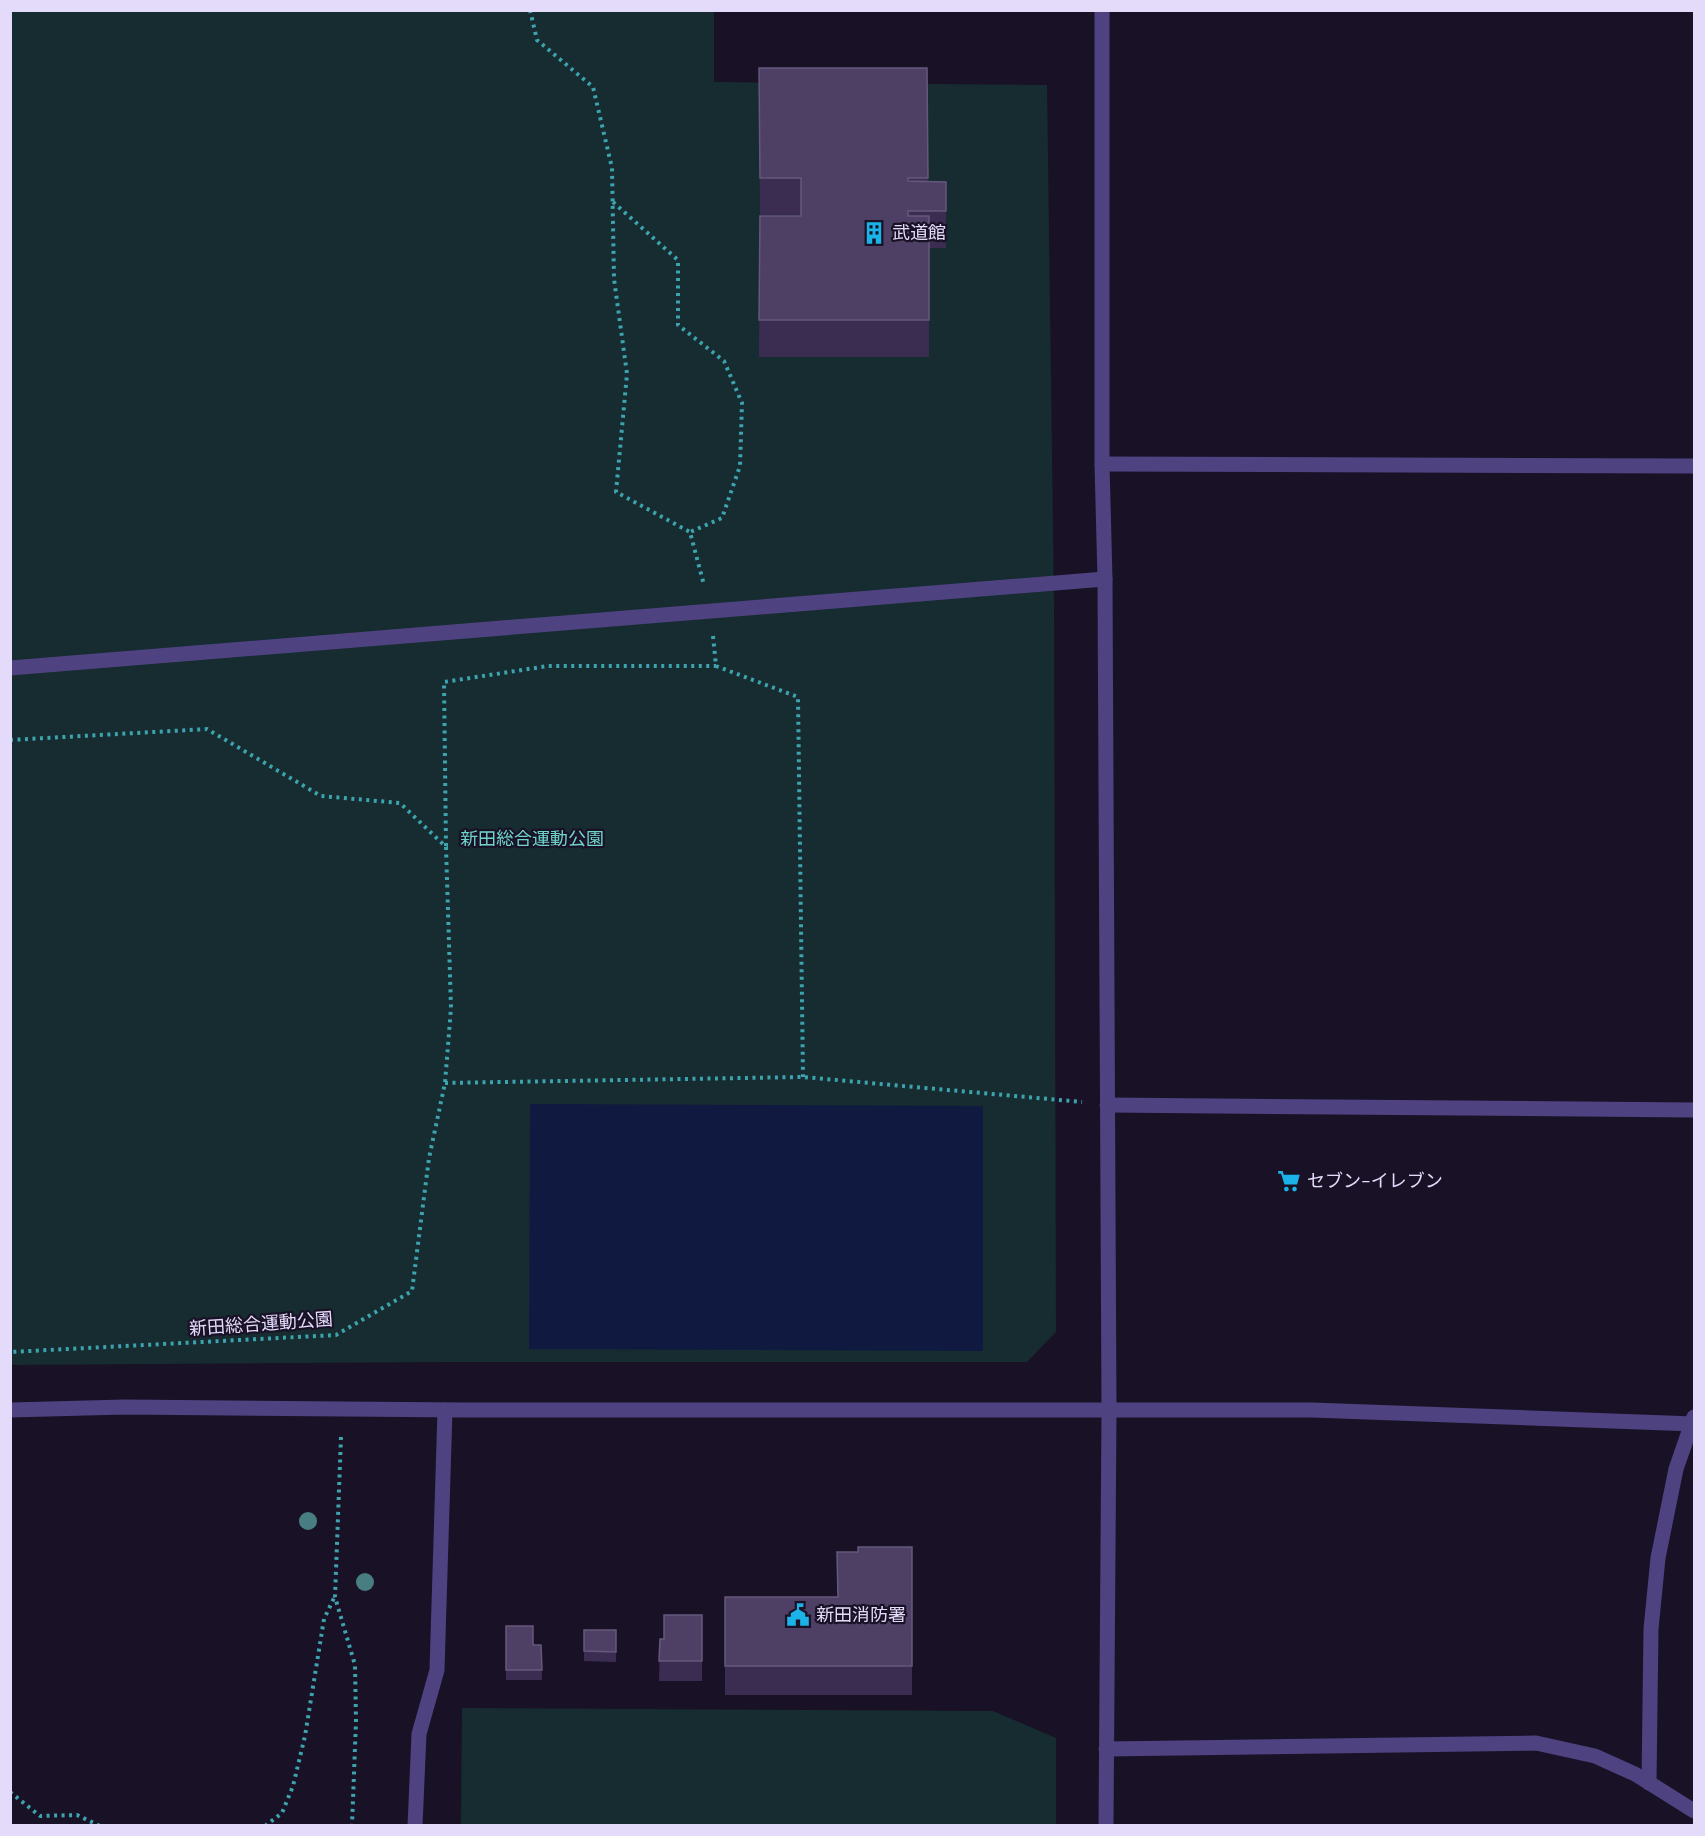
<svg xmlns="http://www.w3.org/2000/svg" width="1705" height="1836" font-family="'DM Sans','Noto Sans JP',sans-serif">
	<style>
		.green { fill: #162c30 }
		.water { fill: #101a41 }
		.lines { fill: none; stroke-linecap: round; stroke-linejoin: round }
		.path { stroke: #3da3ae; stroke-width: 4; stroke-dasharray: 3 4.5; stroke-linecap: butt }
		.minor { stroke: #4e4280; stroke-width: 15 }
		.tree { fill: #487d81 }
		.wall { fill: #3b2d52 }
		.building { fill: #4d4064; stroke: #65587c; stroke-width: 1.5 }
		.labels { text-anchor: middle; stroke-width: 4.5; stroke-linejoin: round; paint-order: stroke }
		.poi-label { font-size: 18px; fill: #e4dbfb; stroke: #191226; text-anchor: start }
		.park-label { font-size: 18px; fill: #6ed5cb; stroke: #191226 }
		.street-label { font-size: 18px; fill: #e4dbfb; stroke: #191226 }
	</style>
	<rect width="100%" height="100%" fill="#191226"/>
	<g class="green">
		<path d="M10 11H714V82L1047 85 1054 606 1056 1332 1027 1362H445L11 1365Z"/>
		<path d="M462 1708 993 1711 1056 1738V1825H461Z"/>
	</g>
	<path class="water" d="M530 1104 983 1106V1351L529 1349Z"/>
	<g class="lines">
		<g class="path">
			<path d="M530 10 537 40 593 87 612 168 614 279 627 374 616 492 690 532 704 585"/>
			<path d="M613 202 678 260V325L724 361 742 403 740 466 722 518 690 532"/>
			<path d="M713 636 716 666 798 697 803 1077"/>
			<path d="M10 740 207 729 321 796 400 803 446 847 451 1008 445 1083 429 1158 412 1291 336 1335 10 1352"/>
			<path d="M446 846 444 682 548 666H716"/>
			<path d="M445 1083 803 1077 1082 1102"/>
			<path d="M341 1437 335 1597 355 1665 356 1721 352 1826"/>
			<path d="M10 1792 40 1816 77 1815 100 1826"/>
			<path d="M265 1826 282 1813 293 1786 305 1736 324 1619 334 1598"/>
		</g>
		<g class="minor">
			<path d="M1102 10V464L1105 579 1109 1411 1106 1826"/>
			<path d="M1102 464 1694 466"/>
			<path d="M10 668 1105 579"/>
			<path d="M1107 1105 1694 1110"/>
			<path d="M10 1410 125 1407 465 1410H1312L1694 1424"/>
			<path d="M1106 1749 1536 1743 1595 1756 1635 1774 1694 1811"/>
			<path d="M1649 1783 1651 1629 1658 1558 1676 1469 1694 1417"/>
			<path d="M415 1826 419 1734 437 1670 445 1410"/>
		</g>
	</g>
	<g class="tree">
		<circle cx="308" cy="1521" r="9"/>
		<circle cx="365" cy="1582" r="9"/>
	</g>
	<g class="wall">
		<path d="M759 68H927L928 182H946V248H929V357H759L760 216H801V215H760Z"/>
		<path d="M912 1547V1695H725V1597H838L858 1552Z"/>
		<path d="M702 1615V1681H659L660 1639H664Z"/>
		<path d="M506 1626 533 1645H541L542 1680H506Z"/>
		<path d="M584 1630H616V1662L584 1661Z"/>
	</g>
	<g class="building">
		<path d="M759 68H927L928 178H908V181L946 182V211H908V216H929V320H759L760 216H801V178H760Z"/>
		<path d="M858 1547H912V1666H725V1597H838L837 1552H858Z"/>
		<path d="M664 1615H702V1661H659L660 1639H664Z"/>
		<path d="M506 1626H533V1645H541L542 1670H506Z"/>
		<path d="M584 1630H616V1652L584 1651Z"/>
	</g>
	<defs>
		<g id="building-bare" transform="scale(1.8)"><path d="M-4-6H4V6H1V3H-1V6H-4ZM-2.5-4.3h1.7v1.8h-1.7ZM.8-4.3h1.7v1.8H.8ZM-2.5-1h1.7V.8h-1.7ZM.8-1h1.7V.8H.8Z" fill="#1bb2e8" stroke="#191226" stroke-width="2.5" paint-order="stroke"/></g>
		<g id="supermarket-bare" transform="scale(1.8)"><path d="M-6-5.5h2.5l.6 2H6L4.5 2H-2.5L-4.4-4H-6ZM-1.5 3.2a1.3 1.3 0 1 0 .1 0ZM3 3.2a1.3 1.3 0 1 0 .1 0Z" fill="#1bb2e8" stroke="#191226" stroke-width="2.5" paint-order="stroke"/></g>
		<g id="civic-bare" transform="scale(1.8)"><path d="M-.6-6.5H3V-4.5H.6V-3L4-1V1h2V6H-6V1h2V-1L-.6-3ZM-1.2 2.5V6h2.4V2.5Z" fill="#1bb2e8" stroke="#191226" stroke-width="2.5" paint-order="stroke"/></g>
	</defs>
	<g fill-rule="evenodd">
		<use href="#building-bare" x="874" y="233"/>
		<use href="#supermarket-bare" x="1289" y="1181"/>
		<use href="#civic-bare" x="798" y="1615"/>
	</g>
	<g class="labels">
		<g class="poi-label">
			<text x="892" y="239">武道館</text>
			<text x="1307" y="1187">セブン-イレブン</text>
			<text x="816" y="1621">新田消防署</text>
		</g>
		<g class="park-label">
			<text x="532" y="845">新田総合運動公園</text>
		</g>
		<g class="street-label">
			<text transform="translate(261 1324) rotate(-4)" y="6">新田総合運動公園</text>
		</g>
	</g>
	<rect width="1705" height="1836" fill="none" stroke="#e4dbfb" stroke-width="24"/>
</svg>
